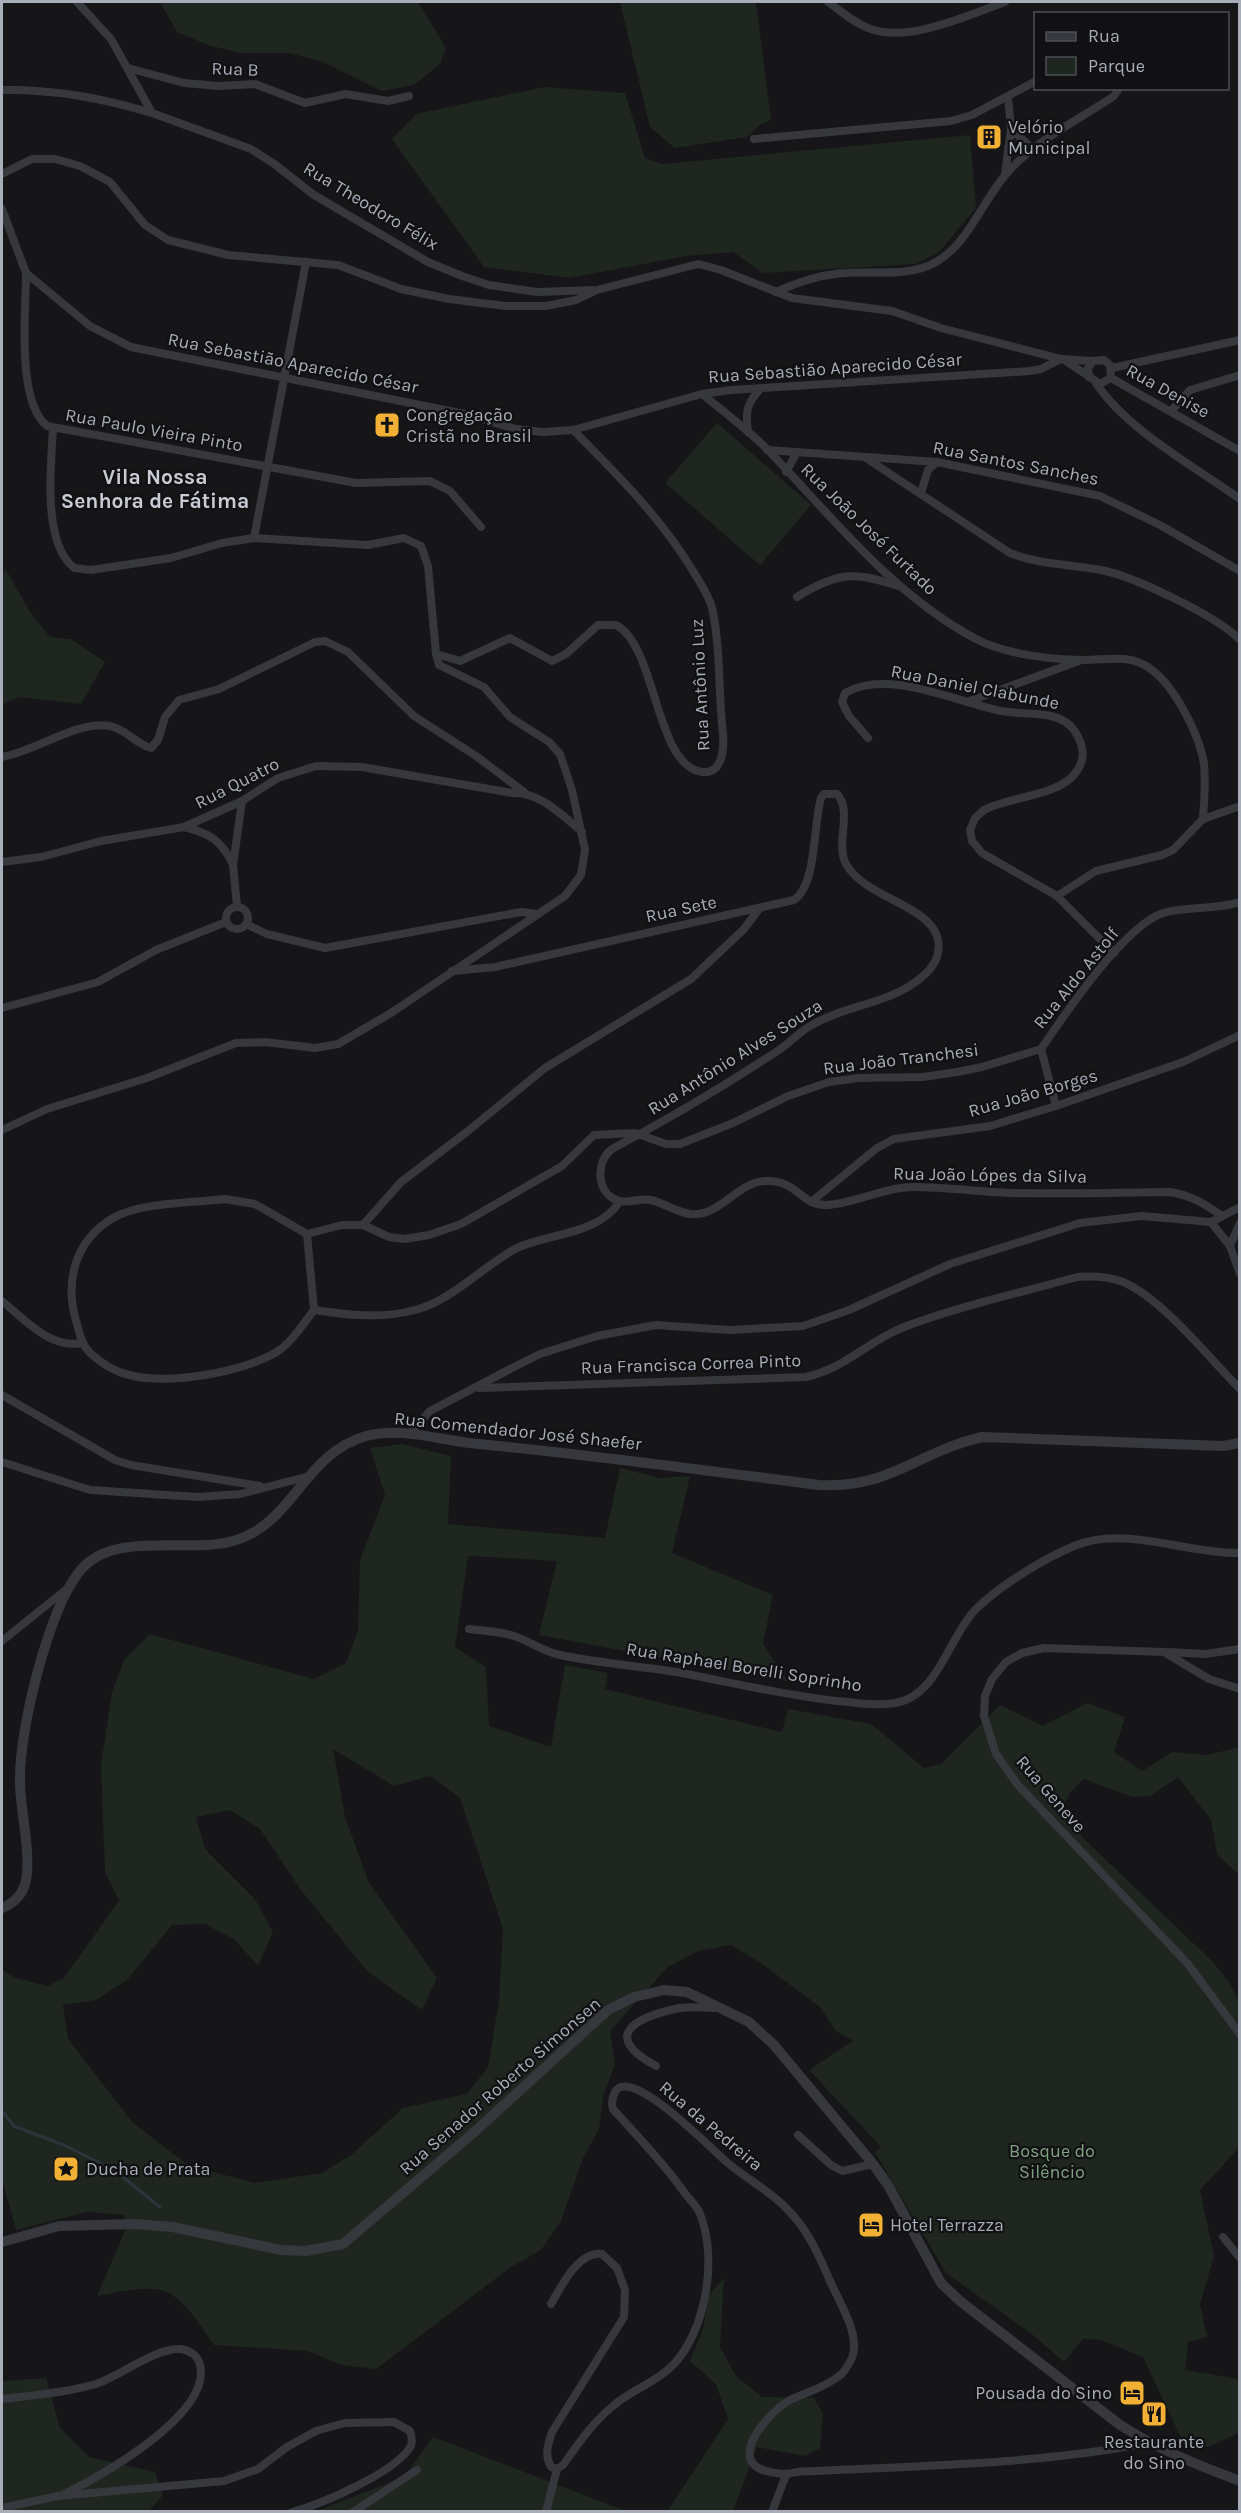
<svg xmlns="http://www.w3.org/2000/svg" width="1241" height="2513" font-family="Karla,sans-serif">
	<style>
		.green { fill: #1e261f; fill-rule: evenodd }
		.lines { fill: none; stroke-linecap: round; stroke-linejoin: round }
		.stream { stroke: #2c353c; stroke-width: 3 }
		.minor { stroke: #37383d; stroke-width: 8 }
		.tertiary { stroke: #37383d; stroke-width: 10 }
		.labels { text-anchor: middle; stroke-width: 4.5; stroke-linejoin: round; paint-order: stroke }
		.street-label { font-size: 18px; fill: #a8adb8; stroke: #111113 }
		.poi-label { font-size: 18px; fill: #a8adb8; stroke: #111113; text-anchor: start }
		.park-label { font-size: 18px; fill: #7fa381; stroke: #111113 }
		.quarter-label { font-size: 21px; font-weight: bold; fill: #c9ccd4; stroke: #111113 }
	</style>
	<rect width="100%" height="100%" fill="#161618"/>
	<g class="green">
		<path d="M160 2H418L446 48 440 64 414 85 382 91 321 61 289 53H240L208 45 177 32Z"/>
		<path d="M620 2H756L771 120 760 125 747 137 675 148 650 127Z"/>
		<path d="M545 87 625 93 645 158 662 164 970 135 976 208 939 252 915 264 763 273 733 252 686 256 569 278 484 267 392 139 416 114Z"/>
		<path d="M717 423 811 505 760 565 665 483Z"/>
		<path d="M5 568 30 612 50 637 71 639 105 662 81 704 19 697 2 705V578Z"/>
		<path d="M402 1444 451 1456 448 1524 605 1538 620 1468 660 1478 690 1476 672 1553 773 1595 763 1644 787 1681 539 1635 557 1561 468 1556 455 1647 486 1667 489 1726 551 1747 565 1665 608 1673 605 1689 782 1732 788 1709 871 1724 924 1768 941 1764 1000 1705 1043 1726 1087 1703 1125 1717 1114 1752 1142 1771 1172 1752 1208 1755 1239 1747V1875L1217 1854 1211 1820 1178 1777 1150 1796 1132 1797 1084 1779 1071 1791 1059 1815 1213 1962 1229 1982 1239 2002V2148L1200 2190 1214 2256 1200 2304 1207 2337 1188 2342 1185 2370 1239 2379V2433L1208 2447 1177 2445 1181 2438 1143 2357 1101 2340 1083 2339 1064 2362 1033 2335 946 2273 875 2152 881 2147 809 2070 853 2041 835 2030 820 2007 762 1964 731 1945 698 1951 668 1967 610 2031 615 2064 603 2096 599 2129 583 2158 561 2221 541 2250 511 2267 376 2369 341 2365 308 2351 214 2345C201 2327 187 2302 167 2292 150 2284 115 2293 97 2296L126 2228 124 2215 87 2212 16 2230 2 2179V1970L16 1978 48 1986 64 1978 119 1901 105 1872 101 1765 112 1692 124 1660 150 1634 314 1679 346 1663 358 1630 360 1560 385 1495 370 1448ZM333 1749 394 1786 430 1776 460 1798 503 1929 499 2000 488 2067 467 2094 403 2108 351 2155 322 2173 254 2183 188 2165 133 2123 68 2039 63 2005 96 2000 127 1980 172 1925 205 1924 235 1940 258 1966 273 1932 255 1899 205 1849 196 1817 230 1810 260 1829 300 1889 368 1972 422 2010 437 1978 369 1883 345 1817Z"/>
		<path d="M724 2278 720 2347 736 2376 762 2397 814 2398 823 2414 820 2448 806 2456 757 2447 733 2511 667 2512 728 2419 716 2384 690 2361 703 2329 709 2295Z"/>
		<path d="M46 2378 60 2428 89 2457 155 2472 163 2495 149 2511 2 2512V2381Z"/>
		<path d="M433 2437 626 2511 314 2512 404 2477Z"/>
	</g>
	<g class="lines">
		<path class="stream" d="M2 2111 14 2126 66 2146 114 2170 160 2207"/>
		<g class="minor">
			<path d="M77 2 111 39 152 113 251 149 273 163 314 195 428 262 462 276 489 285 537 292 593 290"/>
			<path d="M828 2C841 11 855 24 871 29 908 43 969 15 1005 2"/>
			<path d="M128 68 184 83 219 86 255 84 305 103 346 94 388 101 409 96"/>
			<path d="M2 90C54 89 101 98 152 113"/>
			<path d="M1008 97 1011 129"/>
			<path d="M754 139 951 121 972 115 1036 81"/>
			<path d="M2 174 32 159H55L80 166 110 182 145 225 168 240 228 255 338 265 401 289 449 299 506 306H546L576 300 597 290 698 264 721 270 792 298 892 311 941 328 1061 359"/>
			<path d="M1005 174 1011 129 1033 149"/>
			<path d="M2 209 26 273 90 326 131 347 465 414 516 429 543 432 573 430 702 394 731 390 1030 371 1041 369 1061 359 1093 361"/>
			<path d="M26 273C26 309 16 401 47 426L356 483 430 481 450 491 481 527"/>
			<path d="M776 292C798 282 822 274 846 273 874 271 911 277 936 262 968 244 983 200 1007 173 1037 139 1077 121 1114 96L1119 88"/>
			<path d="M1066 361 1100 384 1111 378 1110 365 1104 360 1093 361 1088 368 1089 377"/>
			<path d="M1112 368 1240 340"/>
			<path d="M1111 378 1240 451"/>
			<path d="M1096 383C1127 430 1194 466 1240 499"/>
			<path d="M702 394C724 412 748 430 768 450 832 517 893 595 976 639 1007 655 1048 659 1082 660 1107 660 1131 653 1152 670 1175 687 1200 736 1204 764 1206 783 1204 801 1203 819"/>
			<path d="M1171 411 1190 390 1240 375"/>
			<path d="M748 432C745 411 747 403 761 388"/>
			<path d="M767 450 937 462 1100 496 1160 525 1240 571"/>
			<path d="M866 458 1010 553C1040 565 1070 564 1101 570 1133 576 1217 616 1240 640"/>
			<path d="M786 472 797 452"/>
			<path d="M921 493 928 470 937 462"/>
			<path d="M254 538 306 262"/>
			<path d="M797 597C837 572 854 571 898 586"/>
			<path d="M436 654 460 661 510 638 552 661 566 654 598 625H616C657 646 655 766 702 772 723 774 724 749 723 734 718 693 721 648 712 608 709 595 700 583 693 571 661 518 617 474 573 430"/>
			<path d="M967 702 1079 661"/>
			<path d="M868 738 849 716 842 702 845 693C888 668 956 702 1001 711 1020 715 1047 711 1064 721 1076 728 1085 746 1082 760 1072 798 1012 794 984 810L975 818 970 830 972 841 982 853 1057 896 1114 953"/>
			<path d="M2 757C37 751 77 720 110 726 126 729 136 744 151 748L158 740 165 717 179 700 219 689 315 642 325 641 348 652 414 716 476 756 524 792"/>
			<path d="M184 827C209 833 221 840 233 864"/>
			<path d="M2 862 41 857 101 841 184 827 242 801 278 778 316 766 362 767 512 793C540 792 561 814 582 832"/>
			<path d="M1057 896 1096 871 1162 855 1173 850 1203 819 1240 806"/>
			<path d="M237 906 233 865 242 801"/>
			<circle cx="237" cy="918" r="11"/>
			<path d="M246 924 267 934 325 948 521 912 538 914"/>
			<path d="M452 971 495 967 794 900C817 885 813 825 821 798L824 794H837C853 811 835 843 846 864 864 897 926 904 937 936 942 952 935 966 923 976 892 1004 847 1004 812 1025 800 1031 791 1042 779 1050 726 1085 669 1119 612 1149 595 1162 596 1194 619 1201 630 1203 641 1198 651 1200 664 1203 676 1212 690 1214 718 1218 737 1183 764 1181 798 1179 800 1205 825 1205 851 1205 883 1187 914 1187 946 1187 978 1192 1010 1193 1063 1194 1116 1193 1169 1192 1191 1195 1205 1204 1222 1216"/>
			<path d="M2 1008 98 982 156 950 226 922"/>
			<path d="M1041 1049C1065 1014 1124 926 1163 913 1187 906 1213 910 1240 902"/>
			<path d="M1041 1049 1056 1106"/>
			<path d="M2 1130 47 1109 147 1078 236 1043 265 1042 315 1048 338 1044 391 1013 565 896 581 875 585 850 572 790 560 754 549 742 510 717 484 687 439 665 436 654 428 566 421 546 404 538 368 545 254 538 222 543 171 558 91 570 74 568C42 542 51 465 53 428"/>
			<path d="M225 1199 255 1204 307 1234 314 1310C303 1324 291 1344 275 1353 239 1373 169 1385 129 1375 115 1372 100 1362 90 1353 82 1345 80 1335 77 1324 64 1283 74 1241 113 1218 140 1202 193 1203 225 1199Z"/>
			<path d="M811 1202 877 1148 894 1139 990 1126 1056 1106 1183 1062 1240 1035"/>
			<path d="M1211 1222 1230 1246 1240 1274"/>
			<path d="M1211 1222 1240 1207"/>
			<path d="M363 1225 401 1182 468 1131 545 1068 691 979 744 929 759 909"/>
			<path d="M307 1234 342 1225H363L389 1237 405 1239 429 1235 461 1224 562 1166 594 1135 635 1133 666 1144H680L733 1123 788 1096 829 1082 859 1078 923 1077 957 1072 982 1067 1041 1049"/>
			<path d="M1230 1246 1240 1223"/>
			<path d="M2 1301C25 1320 50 1349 82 1343"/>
			<path d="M314 1310C347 1315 382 1319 415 1310 453 1300 483 1266 517 1248 549 1233 599 1235 620 1201"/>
			<path d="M480 1388 806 1377C848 1367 866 1342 904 1327 960 1306 1019 1293 1077 1277 1092 1276 1108 1276 1123 1282 1163 1299 1209 1358 1240 1389"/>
			<path d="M2 1395 115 1460 131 1465 260 1486"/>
			<path d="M410 1433 430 1411 516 1366 540 1354 597 1336 656 1325 729 1330 803 1326 849 1310 950 1264 1080 1223 1142 1216 1211 1222"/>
			<path d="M2 1462 90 1490 198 1497 240 1494 306 1477"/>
			<path d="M469 1629C484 1631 500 1631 514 1636 530 1641 544 1652 560 1655 598 1663 638 1666 676 1672 730 1682 783 1695 837 1701 856 1703 876 1706 895 1703 938 1696 949 1637 975 1610 999 1586 1043 1559 1074 1546 1126 1525 1186 1554 1240 1553"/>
			<path d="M2 1641 68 1588"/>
			<path d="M1168 1652 1205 1654 1240 1649"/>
			<path d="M1240 1689 1209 1679 1164 1652 1044 1648 1022 1653 1006 1662 992 1679 985 1696 984 1716 996 1754 1017 1784 1188 1964 1240 2034"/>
			<path d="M656 2066C599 2035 637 2017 679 2008 691 2006 704 2008 716 2008"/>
			<path d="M798 2135 831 2165 842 2171 873 2164"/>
			<path d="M1223 2237 1240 2258"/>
			<path d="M551 2304C561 2287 578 2251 602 2254L617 2268 625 2290 624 2317 552 2432C548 2444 544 2455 551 2467L557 2469 563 2465C578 2444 593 2422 613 2406 631 2390 657 2382 673 2365 706 2331 718 2258 700 2214 697 2206 689 2199 684 2192 663 2162 638 2137 613 2109 611 2103 612 2098 615 2092 630 2064 712 2150 729 2164 747 2179 770 2191 786 2208 807 2228 819 2255 830 2281 839 2302 861 2335 852 2358 849 2364 844 2373 839 2376 824 2388 807 2392 790 2400 771 2410 725 2460 766 2471 778 2474 786 2475 797 2472 913 2466 1033 2465 1147 2443"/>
			<path d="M2 2399C33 2395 65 2393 96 2384 120 2376 155 2348 180 2349 189 2350 198 2355 200 2365 212 2414 100 2477 64 2494"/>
			<path d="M2 2508 58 2496 224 2481 258 2469 287 2447 316 2431 345 2423 394 2422 410 2431C412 2437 413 2444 409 2449 391 2474 322 2504 292 2512"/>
			<path d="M353 2512 417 2470"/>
			<path d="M546 2512 557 2469"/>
			<path d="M772 2512 786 2475"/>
		</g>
		<g class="tertiary">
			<path d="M2 1908C17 1902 26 1890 27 1873 30 1845 20 1811 20 1781 19 1730 48 1612 79 1572 112 1529 188 1554 233 1541 293 1525 303 1454 366 1436 401 1427 435 1439 469 1443 586 1454 702 1470 819 1485 890 1489 919 1451 982 1437L1223 1446 1240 1443"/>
			<path d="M2 2242 59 2226 134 2224 173 2227 281 2250 306 2251 343 2244 472 2134 608 2010 634 1997 664 1990 687 1992 749 2022 774 2045 873 2164 888 2185 941 2283 960 2301 1120 2425C1158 2449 1197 2465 1240 2481"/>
		</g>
	</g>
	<defs>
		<g id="building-square" transform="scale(1.35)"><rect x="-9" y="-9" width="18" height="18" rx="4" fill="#f2b134" stroke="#111113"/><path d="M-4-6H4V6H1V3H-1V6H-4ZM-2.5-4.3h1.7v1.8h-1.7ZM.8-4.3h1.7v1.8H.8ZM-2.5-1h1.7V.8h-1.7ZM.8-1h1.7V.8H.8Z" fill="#111"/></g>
		<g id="church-square" transform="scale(1.35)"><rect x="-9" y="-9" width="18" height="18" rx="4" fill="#f2b134" stroke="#111113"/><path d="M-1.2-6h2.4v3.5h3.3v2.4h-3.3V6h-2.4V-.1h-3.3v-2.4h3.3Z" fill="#111"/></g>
		<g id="sight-square" transform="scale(1.35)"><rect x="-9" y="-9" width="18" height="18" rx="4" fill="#f2b134" stroke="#111113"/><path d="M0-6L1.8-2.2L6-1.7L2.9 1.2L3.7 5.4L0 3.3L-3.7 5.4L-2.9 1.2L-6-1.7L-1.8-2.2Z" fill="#111"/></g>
		<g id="hotel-square" transform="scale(1.35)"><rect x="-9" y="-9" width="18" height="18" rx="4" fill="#f2b134" stroke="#111113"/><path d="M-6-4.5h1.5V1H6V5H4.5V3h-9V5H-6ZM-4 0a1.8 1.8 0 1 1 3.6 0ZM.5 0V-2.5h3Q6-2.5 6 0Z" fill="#111"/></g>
		<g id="restaurant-square" transform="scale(1.35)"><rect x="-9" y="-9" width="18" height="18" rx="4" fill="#f2b134" stroke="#111113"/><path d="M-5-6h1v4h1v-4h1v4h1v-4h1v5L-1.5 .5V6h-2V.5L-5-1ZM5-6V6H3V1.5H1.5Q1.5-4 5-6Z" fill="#111"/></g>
	</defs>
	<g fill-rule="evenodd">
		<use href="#building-square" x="989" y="137"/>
		<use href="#church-square" x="387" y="425"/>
		<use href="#sight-square" x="66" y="2169"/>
		<use href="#hotel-square" x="871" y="2225"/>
		<use href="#hotel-square" x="1132" y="2393"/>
		<use href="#restaurant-square" x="1154" y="2414"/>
	</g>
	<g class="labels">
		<g class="street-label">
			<text transform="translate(235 69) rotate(2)" y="6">Rua B</text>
			<text transform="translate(371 206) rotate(31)" y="6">Rua Theodoro Félix</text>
			<text transform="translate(293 363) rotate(11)" y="6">Rua Sebastião Aparecido César</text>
			<text transform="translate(835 368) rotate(-4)" y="6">Rua Sebastião Aparecido César</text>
			<text transform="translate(1168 391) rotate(29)" y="6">Rua Denise</text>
			<text transform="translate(154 430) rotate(10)" y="6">Rua Paulo Vieira Pinto</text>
			<text transform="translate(1016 463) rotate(11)" y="6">Rua Santos Sanches</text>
			<text transform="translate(869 529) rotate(44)" y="6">Rua João José Furtado</text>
			<text transform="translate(700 685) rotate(-93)" y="6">Rua Antônio Luz</text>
			<text transform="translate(975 687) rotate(11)" y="6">Rua Daniel Clabunde</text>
			<text transform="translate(237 783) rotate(-27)" y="6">Rua Quatro</text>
			<text transform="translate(681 909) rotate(-12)" y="6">Rua Sete</text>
			<text transform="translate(1076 978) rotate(-51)" y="6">Rua Aldo Astolf</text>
			<text transform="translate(735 1057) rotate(-32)" y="6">Rua Antônio Alves Souza</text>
			<text transform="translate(901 1059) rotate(-7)" y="6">Rua João Tranchesi</text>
			<text transform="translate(1033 1093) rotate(-16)" y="6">Rua João Borges</text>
			<text transform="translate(990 1175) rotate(1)" y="6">Rua João Lópes da Silva</text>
			<text transform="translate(691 1364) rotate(-2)" y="6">Rua Francisca Correa Pinto</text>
			<text transform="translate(518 1431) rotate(6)" y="6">Rua Comendador José Shaefer</text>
			<text transform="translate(744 1667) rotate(9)" y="6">Rua Raphael Borelli Soprinho</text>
			<text transform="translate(1051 1794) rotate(49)" y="6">Rua Geneve</text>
			<text transform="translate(500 2086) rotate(-41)" y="6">Rua Senador Roberto Simonsen</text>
			<text transform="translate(711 2126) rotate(40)" y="6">Rua da Pedreira</text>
		</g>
		<g class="poi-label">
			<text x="1008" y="133">Velório<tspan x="1008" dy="21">Municipal</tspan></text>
			<text x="406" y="421">Congregação<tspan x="406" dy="21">Cristã no Brasil</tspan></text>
			<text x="86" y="2175">Ducha de Prata</text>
			<text x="890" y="2231">Hotel Terrazza</text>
			<text x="1112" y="2399" text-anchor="end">Pousada do Sino</text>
			<text x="1154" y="2448" text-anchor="middle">Restaurante<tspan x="1154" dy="21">do Sino</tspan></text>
		</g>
		<g class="park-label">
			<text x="1052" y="2157">Bosque do<tspan x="1052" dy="21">Silêncio</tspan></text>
		</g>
		<g class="quarter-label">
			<text x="155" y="484">Vila Nossa<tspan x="155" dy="24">Senhora de Fátima</tspan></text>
		</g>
	</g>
	<rect width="1241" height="2513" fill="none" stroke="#a8adb8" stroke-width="6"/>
	<rect x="1034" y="12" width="195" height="78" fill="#111113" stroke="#4d4f55" stroke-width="1.5"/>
	<rect x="1046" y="32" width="30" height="9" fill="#37383d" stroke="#4d4f55" stroke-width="1.5"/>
	<text x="1088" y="42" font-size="18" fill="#a8adb8">Rua</text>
	<rect x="1046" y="57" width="30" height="18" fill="#1e261f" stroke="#4d4f55" stroke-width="1.5"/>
	<text x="1088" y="72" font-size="18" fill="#a8adb8">Parque</text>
</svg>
